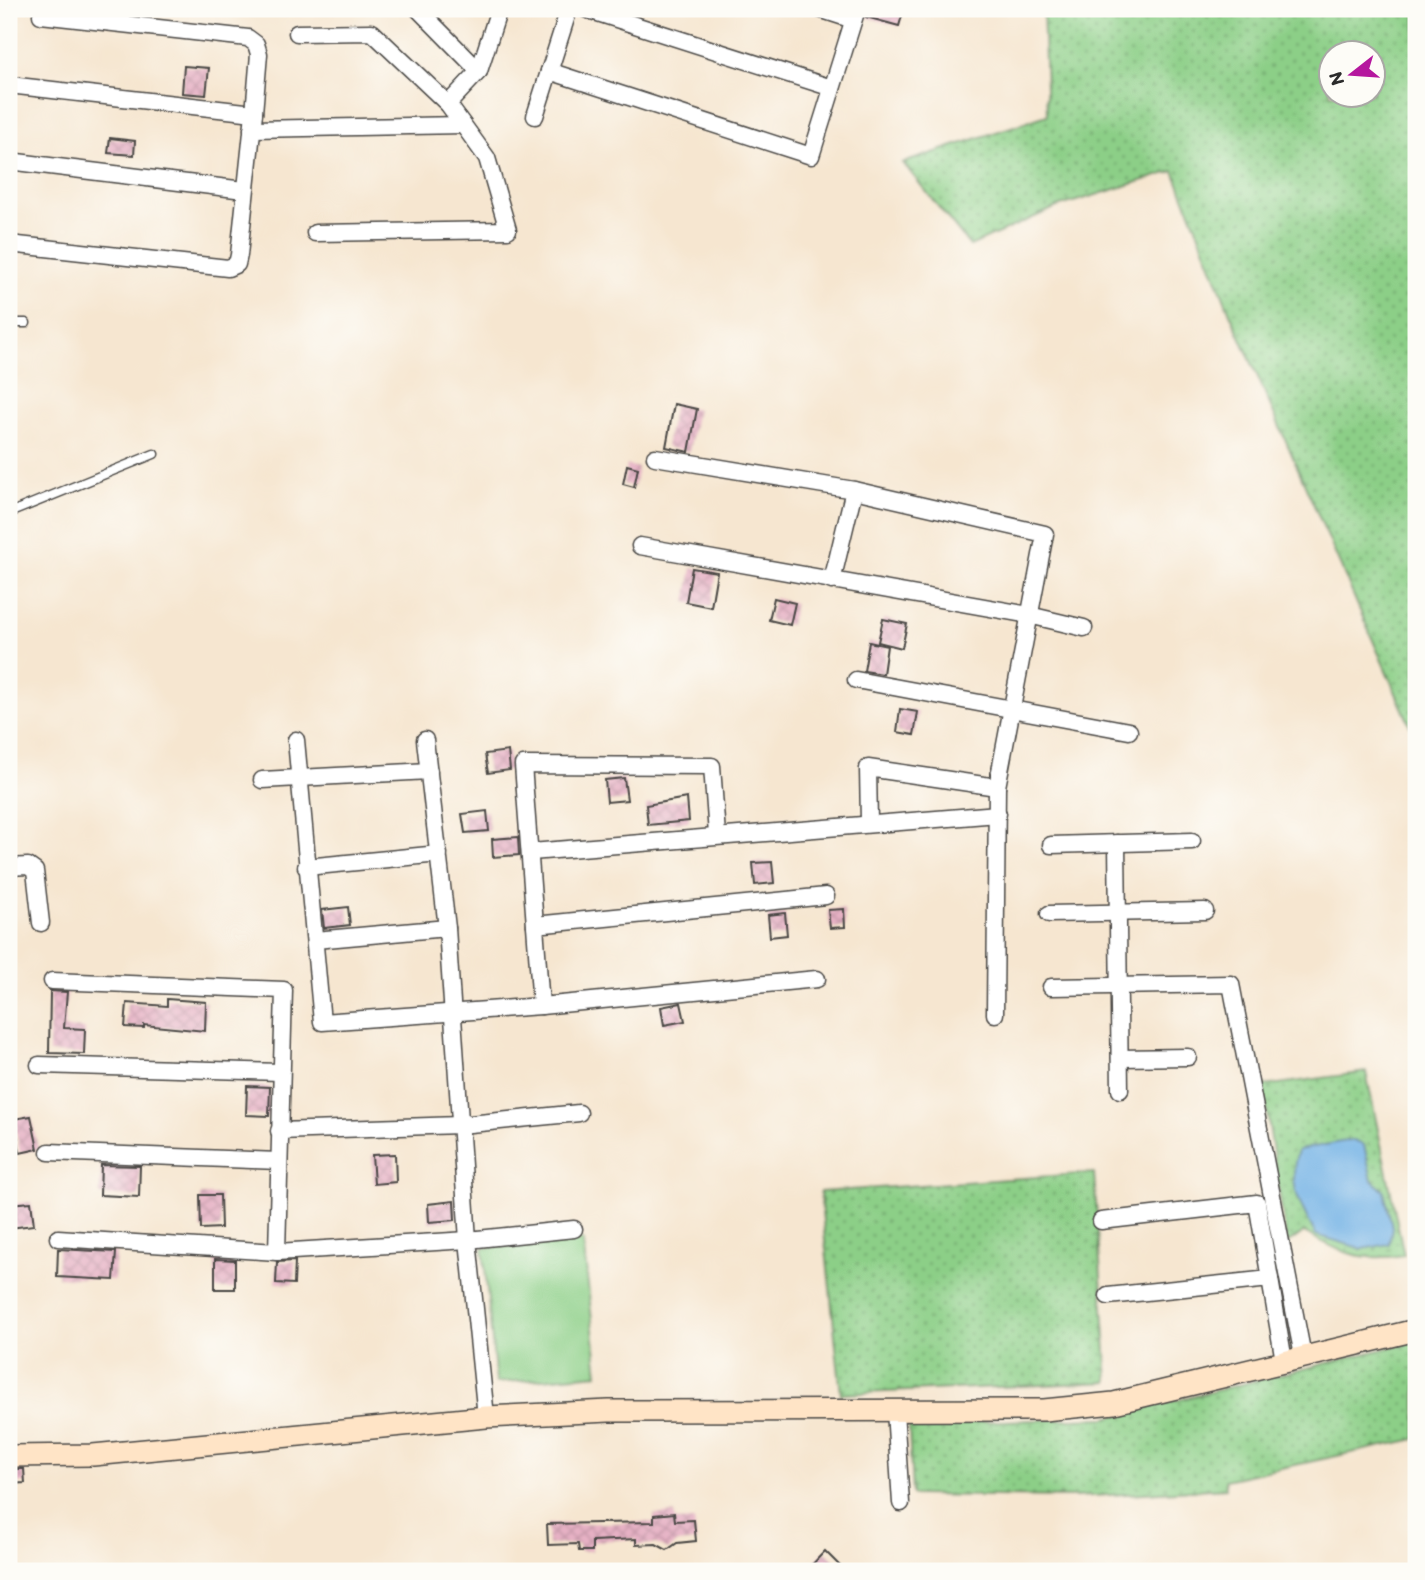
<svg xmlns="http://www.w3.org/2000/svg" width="1425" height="1580" font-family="Itim,sans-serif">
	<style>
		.grass { fill: url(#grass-dots); stroke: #5c7d59; stroke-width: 2; fill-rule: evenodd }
		.green { fill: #8ccf87; stroke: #5c7d59; stroke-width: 2 }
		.water { fill: #71b1e5; stroke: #4e6e88; stroke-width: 2 }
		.building { fill: url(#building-cross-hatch) }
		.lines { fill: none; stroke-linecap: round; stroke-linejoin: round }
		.service-casing { stroke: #494744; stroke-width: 11 }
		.minor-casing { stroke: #494744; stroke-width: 19 }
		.secondary-casing { stroke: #494744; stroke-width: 24 }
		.service { stroke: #fff; stroke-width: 8 }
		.minor { stroke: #fff; stroke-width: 16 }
		.secondary { stroke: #ffe4c6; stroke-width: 21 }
	</style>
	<defs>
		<pattern id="grass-dots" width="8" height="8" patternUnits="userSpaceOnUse" patternTransform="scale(1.75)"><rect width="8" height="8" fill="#8ccf87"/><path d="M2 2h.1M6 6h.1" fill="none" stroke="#73a86f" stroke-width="1.8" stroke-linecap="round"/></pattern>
		<pattern id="building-cross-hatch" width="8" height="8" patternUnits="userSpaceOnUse" patternTransform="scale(1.75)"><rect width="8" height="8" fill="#e6b1c4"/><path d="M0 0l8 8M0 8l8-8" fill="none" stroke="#c598a9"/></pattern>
	</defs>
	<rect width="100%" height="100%" fill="#fdfcf7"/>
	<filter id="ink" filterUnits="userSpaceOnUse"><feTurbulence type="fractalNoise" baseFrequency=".0143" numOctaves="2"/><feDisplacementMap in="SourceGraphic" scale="14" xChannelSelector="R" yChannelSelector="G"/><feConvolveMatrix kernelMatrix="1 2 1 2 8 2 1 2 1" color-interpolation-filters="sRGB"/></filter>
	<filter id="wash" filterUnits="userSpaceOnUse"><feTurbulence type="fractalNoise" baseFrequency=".00686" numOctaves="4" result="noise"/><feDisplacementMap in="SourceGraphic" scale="28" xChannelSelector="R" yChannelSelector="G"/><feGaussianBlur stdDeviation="1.57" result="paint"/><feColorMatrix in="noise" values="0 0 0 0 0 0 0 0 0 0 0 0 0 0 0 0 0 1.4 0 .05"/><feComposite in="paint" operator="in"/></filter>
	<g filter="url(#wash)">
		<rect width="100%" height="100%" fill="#f6e6d0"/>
		<g class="grass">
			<path d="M1043 9H1416V739L1230 313 1174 171 1057 207 970 246 903 163 1047 115ZM1330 52H1372V94H1330Z"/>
			<path d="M1366 1072 1404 1255C1360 1262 1341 1253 1304 1232L1287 1244 1263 1086Z"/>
			<path d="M1094 1173 1108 1382 841 1394 820 1192Z"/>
			<path d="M1408 1343H1416V1439L1225 1480 1226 1488 1076 1497 912 1495 909 1424 1106 1418Z"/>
		</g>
		<path class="green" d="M583 1240 598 1374 496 1383 483 1248Z"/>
		<path class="water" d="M1351 1140 1364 1145 1372 1180 1384 1191 1392 1227 1389 1244 1363 1249 1316 1235C1300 1204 1287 1186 1298 1150Z"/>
		<g id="blocks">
			<g class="building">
				<path d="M867 9H904L899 26 866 17Z"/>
				<path d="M184 66 209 68 206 95 182 93Z"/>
				<path d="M110 138 135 141 134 155 108 153Z"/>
				<path d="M674 404 697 409 689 452 666 447Z"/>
				<path d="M627 465 638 468 634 487 623 484Z"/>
				<path d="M692 568 717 572 711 607 686 602Z"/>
				<path d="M774 598 795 603 790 625 769 620Z"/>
				<path d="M883 619 907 624 902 648 878 642Z"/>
				<path d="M869 642 887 646 883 674 864 671Z"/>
				<path d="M900 709 918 712 914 735 897 732Z"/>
				<path d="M508 751 510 770 488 773 485 754Z"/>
				<path d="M624 778 627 800 607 802 605 780Z"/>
				<path d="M687 798 689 821 648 825 646 805Z"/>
				<path d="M487 811 489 831 465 833 462 814Z"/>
				<path d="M518 837 519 855 493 857 492 839Z"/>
				<path d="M772 862 774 883 755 885 753 863Z"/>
				<path d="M348 907 350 925 324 928 322 910Z"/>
				<path d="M844 909 845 927 830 928 828 910Z"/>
				<path d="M785 913 787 935 770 937 768 915Z"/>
				<path d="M50 991 67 992 64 1028 85 1029 84 1054 49 1053Z"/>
				<path d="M167 999 206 1002 205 1031 144 1025V1028L125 1027 127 1003 167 1006Z"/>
				<path d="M681 1003 685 1021 664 1025 661 1007Z"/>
				<path d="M247 1086 270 1087 269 1116 246 1115Z"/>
				<path d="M31 1116 38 1149 20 1153 14 1119Z"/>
				<path d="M395 1154 396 1182 374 1184 372 1155Z"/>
				<path d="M101 1165 140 1166 139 1197 100 1195Z"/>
				<path d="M200 1195H220L221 1228 201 1229Z"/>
				<path d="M454 1201 455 1220 429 1222 428 1204Z"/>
				<path d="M31 1202 34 1225 9 1228V1204Z"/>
				<path d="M58 1249 116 1252 114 1280 57 1277Z"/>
				<path d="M215 1259 235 1260V1289H215Z"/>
				<path d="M295 1261 294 1284 276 1283 277 1262Z"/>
				<path d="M9 1469H24L25 1483 9 1484Z"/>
				<path d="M674 1513 675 1521 694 1520 696 1541 677 1543 667 1550 656 1544 636 1545V1539L592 1541V1551H579L578 1544 548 1545 547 1524 654 1522V1515Z"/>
				<path d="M825 1551 845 1571H806Z"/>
			</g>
		</g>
	</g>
	<g filter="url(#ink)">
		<use href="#blocks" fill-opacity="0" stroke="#494744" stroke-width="2"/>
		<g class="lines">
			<g class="service-casing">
				<g id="service">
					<path d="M9 323H26"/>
					<path d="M9 513 154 454"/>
				</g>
			</g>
			<g class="minor-casing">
				<g id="minor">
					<path d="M418 9 479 71"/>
					<path d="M585 9 832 88"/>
					<path d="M819 9 853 20"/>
					<path d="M297 33 372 32 448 104 487 158 508 230 315 233"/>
					<path d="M549 71 811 156 857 9"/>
					<path d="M9 85 254 113"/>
					<path d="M448 104 479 71 499 9"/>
					<path d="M535 116 569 9"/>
					<path d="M252 129 463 125"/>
					<path d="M9 161 244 190"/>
					<path d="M9 244 228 268 237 264 239 255 254 113 259 54 256 44 248 38 41 15"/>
					<path d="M655 457 854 490 1045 534 997 787 995 1014"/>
					<path d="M640 546 1029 615 1084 628"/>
					<path d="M832 581 854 490"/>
					<path d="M856 680 1129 731"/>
					<path d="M296 740 322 1022 541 1006 817 979"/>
					<path d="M425 740 447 928 468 1240 486 1417"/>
					<path d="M262 780 429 771"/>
					<path d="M869 822 868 768 997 787"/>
					<path d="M1117 843 1120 1090"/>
					<path d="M1051 845 1192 841"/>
					<path d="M531 852 998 814"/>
					<path d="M9 867 28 866 35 871 41 923"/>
					<path d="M306 867 439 854"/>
					<path d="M1049 914 1205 911"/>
					<path d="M535 925 826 896"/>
					<path d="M315 940 447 928"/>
					<path d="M52 981 284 990 277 1252"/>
					<path d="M1051 987 1231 984 1303 1356"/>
					<path d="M541 1006 523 765 712 766 717 835"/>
					<path d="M1120 1058 1188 1057"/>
					<path d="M39 1065 280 1072"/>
					<path d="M279 1131 460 1125 579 1113"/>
					<path d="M49 1152 279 1161"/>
					<path d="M1101 1221 1257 1203 1284 1361"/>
					<path d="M58 1238 277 1252 468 1240 574 1229"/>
					<path d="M1108 1296 1270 1279"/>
					<path d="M895 1411 901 1503"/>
				</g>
			</g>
			<g class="secondary-casing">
				<path id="secondary" d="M9 1456 93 1455 486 1417 609 1411 1044 1410 1114 1403 1416 1330"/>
			</g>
			<use href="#service" class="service"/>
			<use href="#minor" class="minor"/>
			<use href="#secondary" class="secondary"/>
		</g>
	</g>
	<rect width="1425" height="1580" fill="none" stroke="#fdfcf7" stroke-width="35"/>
	<g transform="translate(1352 74) rotate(253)"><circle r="33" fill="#fdfcf7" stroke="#a9a8a5" stroke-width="2"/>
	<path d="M0-5L12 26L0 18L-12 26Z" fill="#b5179e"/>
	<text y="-10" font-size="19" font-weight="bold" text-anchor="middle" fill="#2b2b2b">N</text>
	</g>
</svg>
